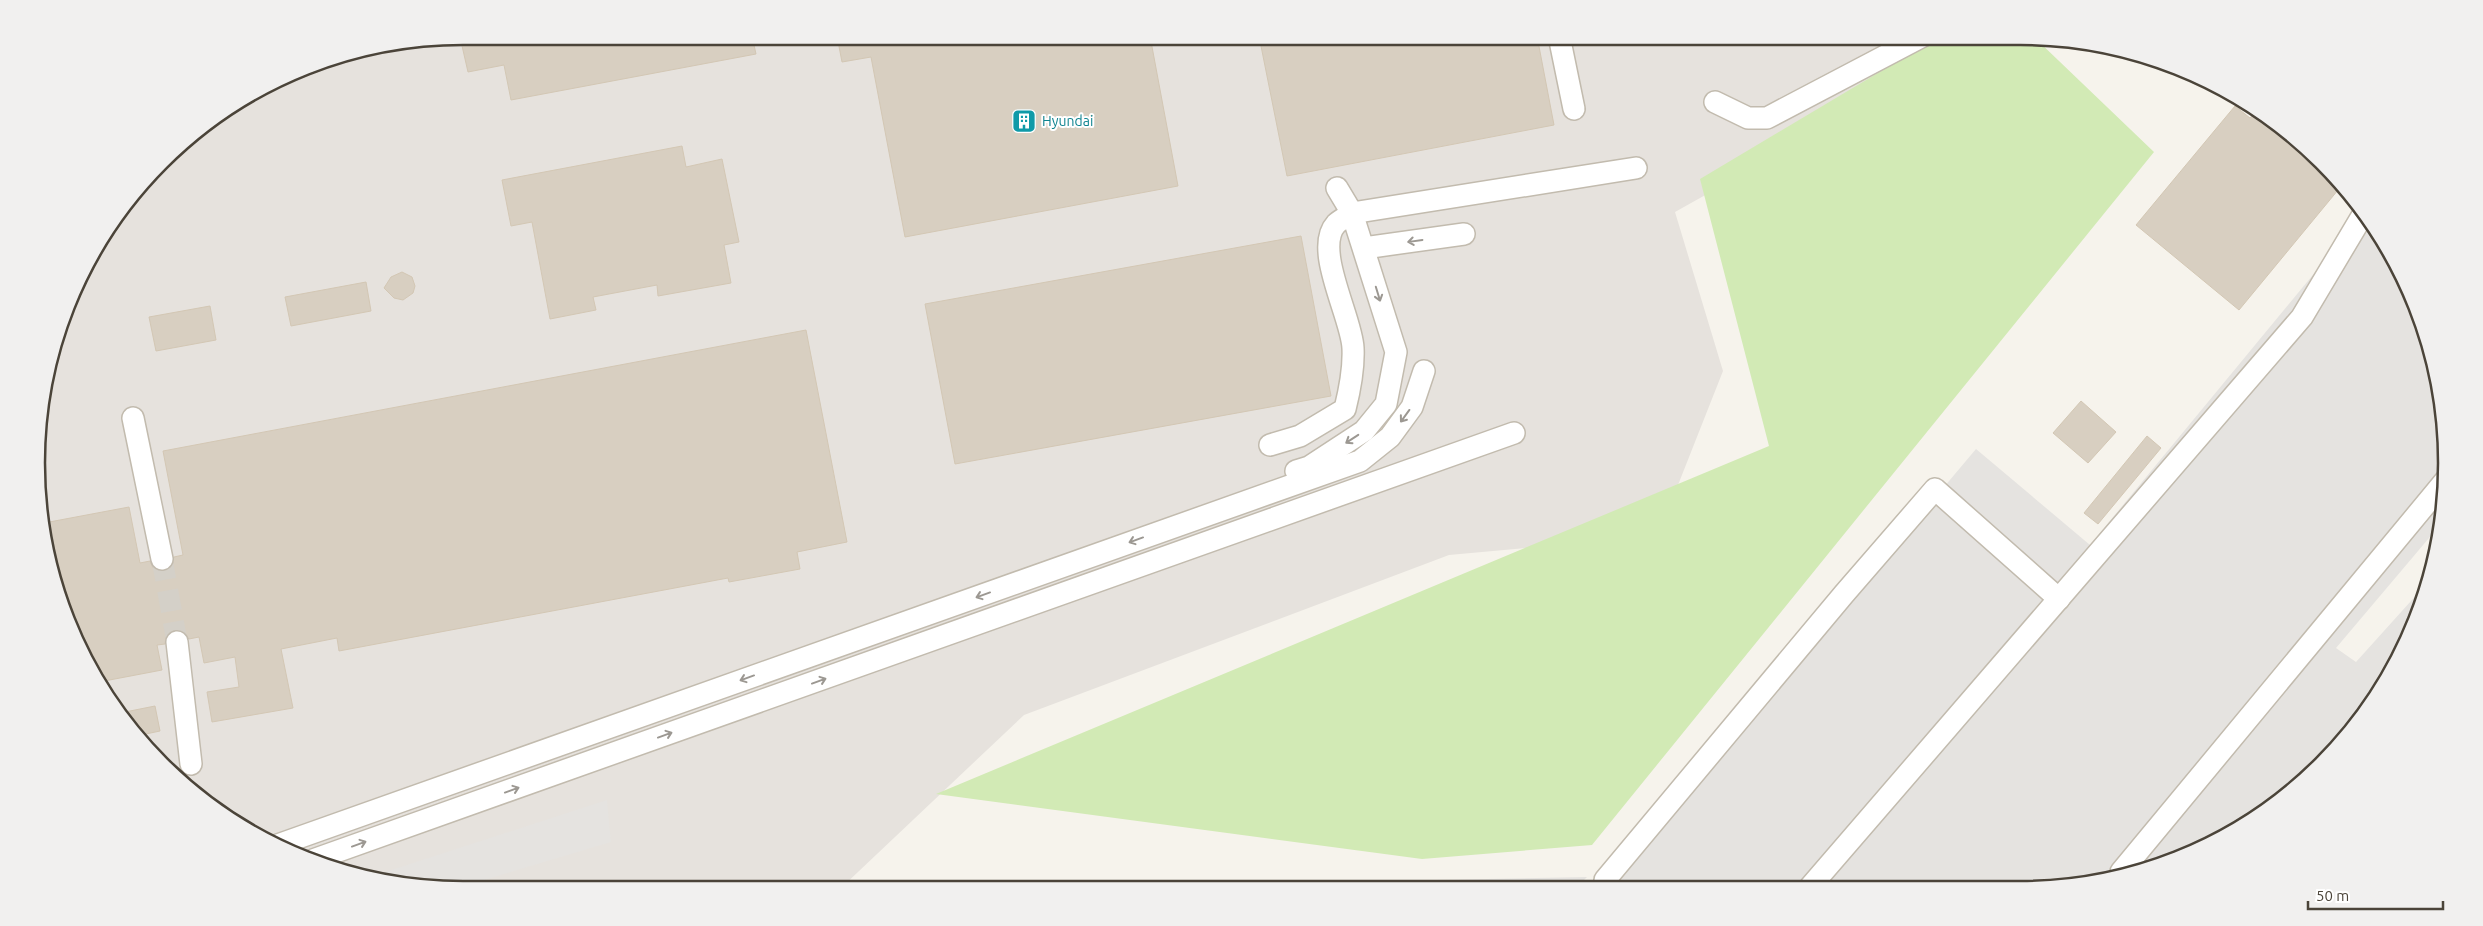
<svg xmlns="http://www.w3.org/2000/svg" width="2483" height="926" font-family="Ubuntu,sans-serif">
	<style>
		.industrial { fill: #e6e2dd }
		.green { fill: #d2eab5 }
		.parking { fill: #e5e3e0 }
		.building { fill: #d8cfc1; stroke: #d3c7b4 }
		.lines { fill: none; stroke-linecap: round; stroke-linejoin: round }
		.minor-tunnel { stroke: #d4d0c8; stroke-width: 21; stroke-dasharray: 21 11; stroke-linecap: butt }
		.minor-casing { stroke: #c2bbae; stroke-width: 24 }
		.minor { stroke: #fff; stroke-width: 21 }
		.oneway { stroke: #9c9892 }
		.labels { text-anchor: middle; stroke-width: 4; stroke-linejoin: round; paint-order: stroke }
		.culture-label { font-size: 14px; fill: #0d838f; stroke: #fff; text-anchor: start }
		.rim { fill: none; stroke: #4b4439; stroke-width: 2.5 }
	</style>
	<rect width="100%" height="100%" fill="#f6f3ec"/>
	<path class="industrial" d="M463 36H1990L1675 212 1723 371 1678 485 1570 544 1449 555 1024 715 840 889 463 890 352 875 274 846 203 802 108 700 69 626 45 547 40 407 59 326 93 250 182 142 250 93 326 59Z"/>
	<path class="green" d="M1940 36 2035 38 2154 152 1592 845 1422 859 936 794 1769 446 1700 179Z"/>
	<g class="parking">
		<path d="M2364 213 2390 250 2424 326 2443 408 2446 491 2440 525 2336 648 2356 662 2429 581 2375 700 2302 784 2208 846 2076 886 1622 887 1613 880 1976 449 2090 545Z"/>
		<path d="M607 800 611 842 454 889 370 877Z"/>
		<path d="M1587 877 1577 887 1030 888Z"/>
	</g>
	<g class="building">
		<path d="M752 36 756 54 511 100 504 65 468 72 460 37Z"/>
		<path d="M837 36H1150L1178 186 905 237 871 57 842 62Z"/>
		<path d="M1259 36H1537L1554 125 1287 176Z"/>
		<path d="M2235 106 2250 118 2257 110 2280 125 2343 184 2239 310 2136 225Z"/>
		<path d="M682 146 686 167 722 159 739 242 724 245 731 283 658 296 657 285 593 297 596 310 550 319 532 222 511 226 502 180Z"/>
		<path d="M1301 236 1331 396 955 464 925 304Z"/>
		<path d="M402 272 412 277 415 286 413 293 403 300 394 298 384 288 391 277Z"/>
		<path d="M366 282 371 311 291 326 285 297Z"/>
		<path d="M210 306 216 340 156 351 149 317Z"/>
		<path d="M806 330 847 542 797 552 800 569 729 582 728 578 339 651 337 638 281 649 293 708 212 722 207 692 239 687 235 657 204 663 199 637 189 639 182 631 175 630 166 637 165 644 157 645 162 670 99 682 69 626 45 547 44 523 129 507 140 563 150 561 153 568 159 571 170 569 174 557 183 555 163 451Z"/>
		<path d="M2081 401 2116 432 2088 463 2053 433Z"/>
		<path d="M2147 436 2161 448 2098 524 2084 513Z"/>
		<path d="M155 706 160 731 141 735 120 713Z"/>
	</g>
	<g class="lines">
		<path class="minor-tunnel" d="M162 559 177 642"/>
		<g class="minor-casing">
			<g id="minor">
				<path d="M1559 36 1574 109"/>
				<path d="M1715 102 1748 118H1767L1923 36"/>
				<path d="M1364 248 1464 234"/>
				<path d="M133 418 162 559"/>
				<path d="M1270 445 1300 436 1345 409C1350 389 1354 368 1353 348 1352 318 1313 249 1336 224 1340 220 1347 217 1352 213L1636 168"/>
				<path d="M1296 471 1309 467 1364 431 1386 404 1396 352 1352 213 1337 188"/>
				<path d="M177 642 191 764"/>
				<path d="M275 846 1360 461 1390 437 1412 407 1424 371"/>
				<path d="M313 860 1514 433"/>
				<path d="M2121 872 2445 481"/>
				<path d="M1605 880 1844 594 1935 489 2059 599"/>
				<path d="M1810 887 2302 317 2364 213"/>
			</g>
		</g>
		<use href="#minor" class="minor"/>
	</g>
	<defs><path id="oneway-shaft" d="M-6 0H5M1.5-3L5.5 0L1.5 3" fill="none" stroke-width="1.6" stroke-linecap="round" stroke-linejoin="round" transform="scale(1.25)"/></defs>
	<g class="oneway">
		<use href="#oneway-shaft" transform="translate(1415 241) rotate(172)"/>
		<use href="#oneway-shaft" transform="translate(1378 294) rotate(73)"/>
		<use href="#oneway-shaft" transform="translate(1405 416) rotate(126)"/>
		<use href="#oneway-shaft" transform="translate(1352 439) rotate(147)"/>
		<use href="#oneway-shaft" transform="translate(1136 540) rotate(160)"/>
		<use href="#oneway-shaft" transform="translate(983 595) rotate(160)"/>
		<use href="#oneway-shaft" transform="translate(747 678) rotate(160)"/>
		<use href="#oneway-shaft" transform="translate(819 681) rotate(-20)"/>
		<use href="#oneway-shaft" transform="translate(665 735) rotate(-20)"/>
		<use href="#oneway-shaft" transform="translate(512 790) rotate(-20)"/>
		<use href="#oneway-shaft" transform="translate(359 844) rotate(-20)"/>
	</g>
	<defs>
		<g id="building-square" transform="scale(1.25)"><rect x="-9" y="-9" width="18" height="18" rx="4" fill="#0f9aa8" stroke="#fff"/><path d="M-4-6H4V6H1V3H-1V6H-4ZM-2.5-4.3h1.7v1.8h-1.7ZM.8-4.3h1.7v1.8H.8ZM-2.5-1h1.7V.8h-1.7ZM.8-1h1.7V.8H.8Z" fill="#fff"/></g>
	</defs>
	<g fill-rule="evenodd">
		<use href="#building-square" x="1024" y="121"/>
	</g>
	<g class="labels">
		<g class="culture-label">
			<text x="1042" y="126">Hyundai</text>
		</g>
	</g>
	<path d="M0 0H2483V926H0ZM463 45H2020A418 418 0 0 1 2438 463V463A418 418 0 0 1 2020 881H463A418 418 0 0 1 45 463V463A418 418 0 0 1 463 45Z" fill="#f1f0ef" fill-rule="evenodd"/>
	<path class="rim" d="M463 45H2020A418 418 0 0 1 2438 463V463A418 418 0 0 1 2020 881H463A418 418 0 0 1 45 463V463A418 418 0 0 1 463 45Z"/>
	<path d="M2308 901v8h135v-8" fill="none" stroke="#4b4439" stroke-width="2.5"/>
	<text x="2316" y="901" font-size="15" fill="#4b4439" stroke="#ffffff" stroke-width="4" paint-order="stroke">50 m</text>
</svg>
